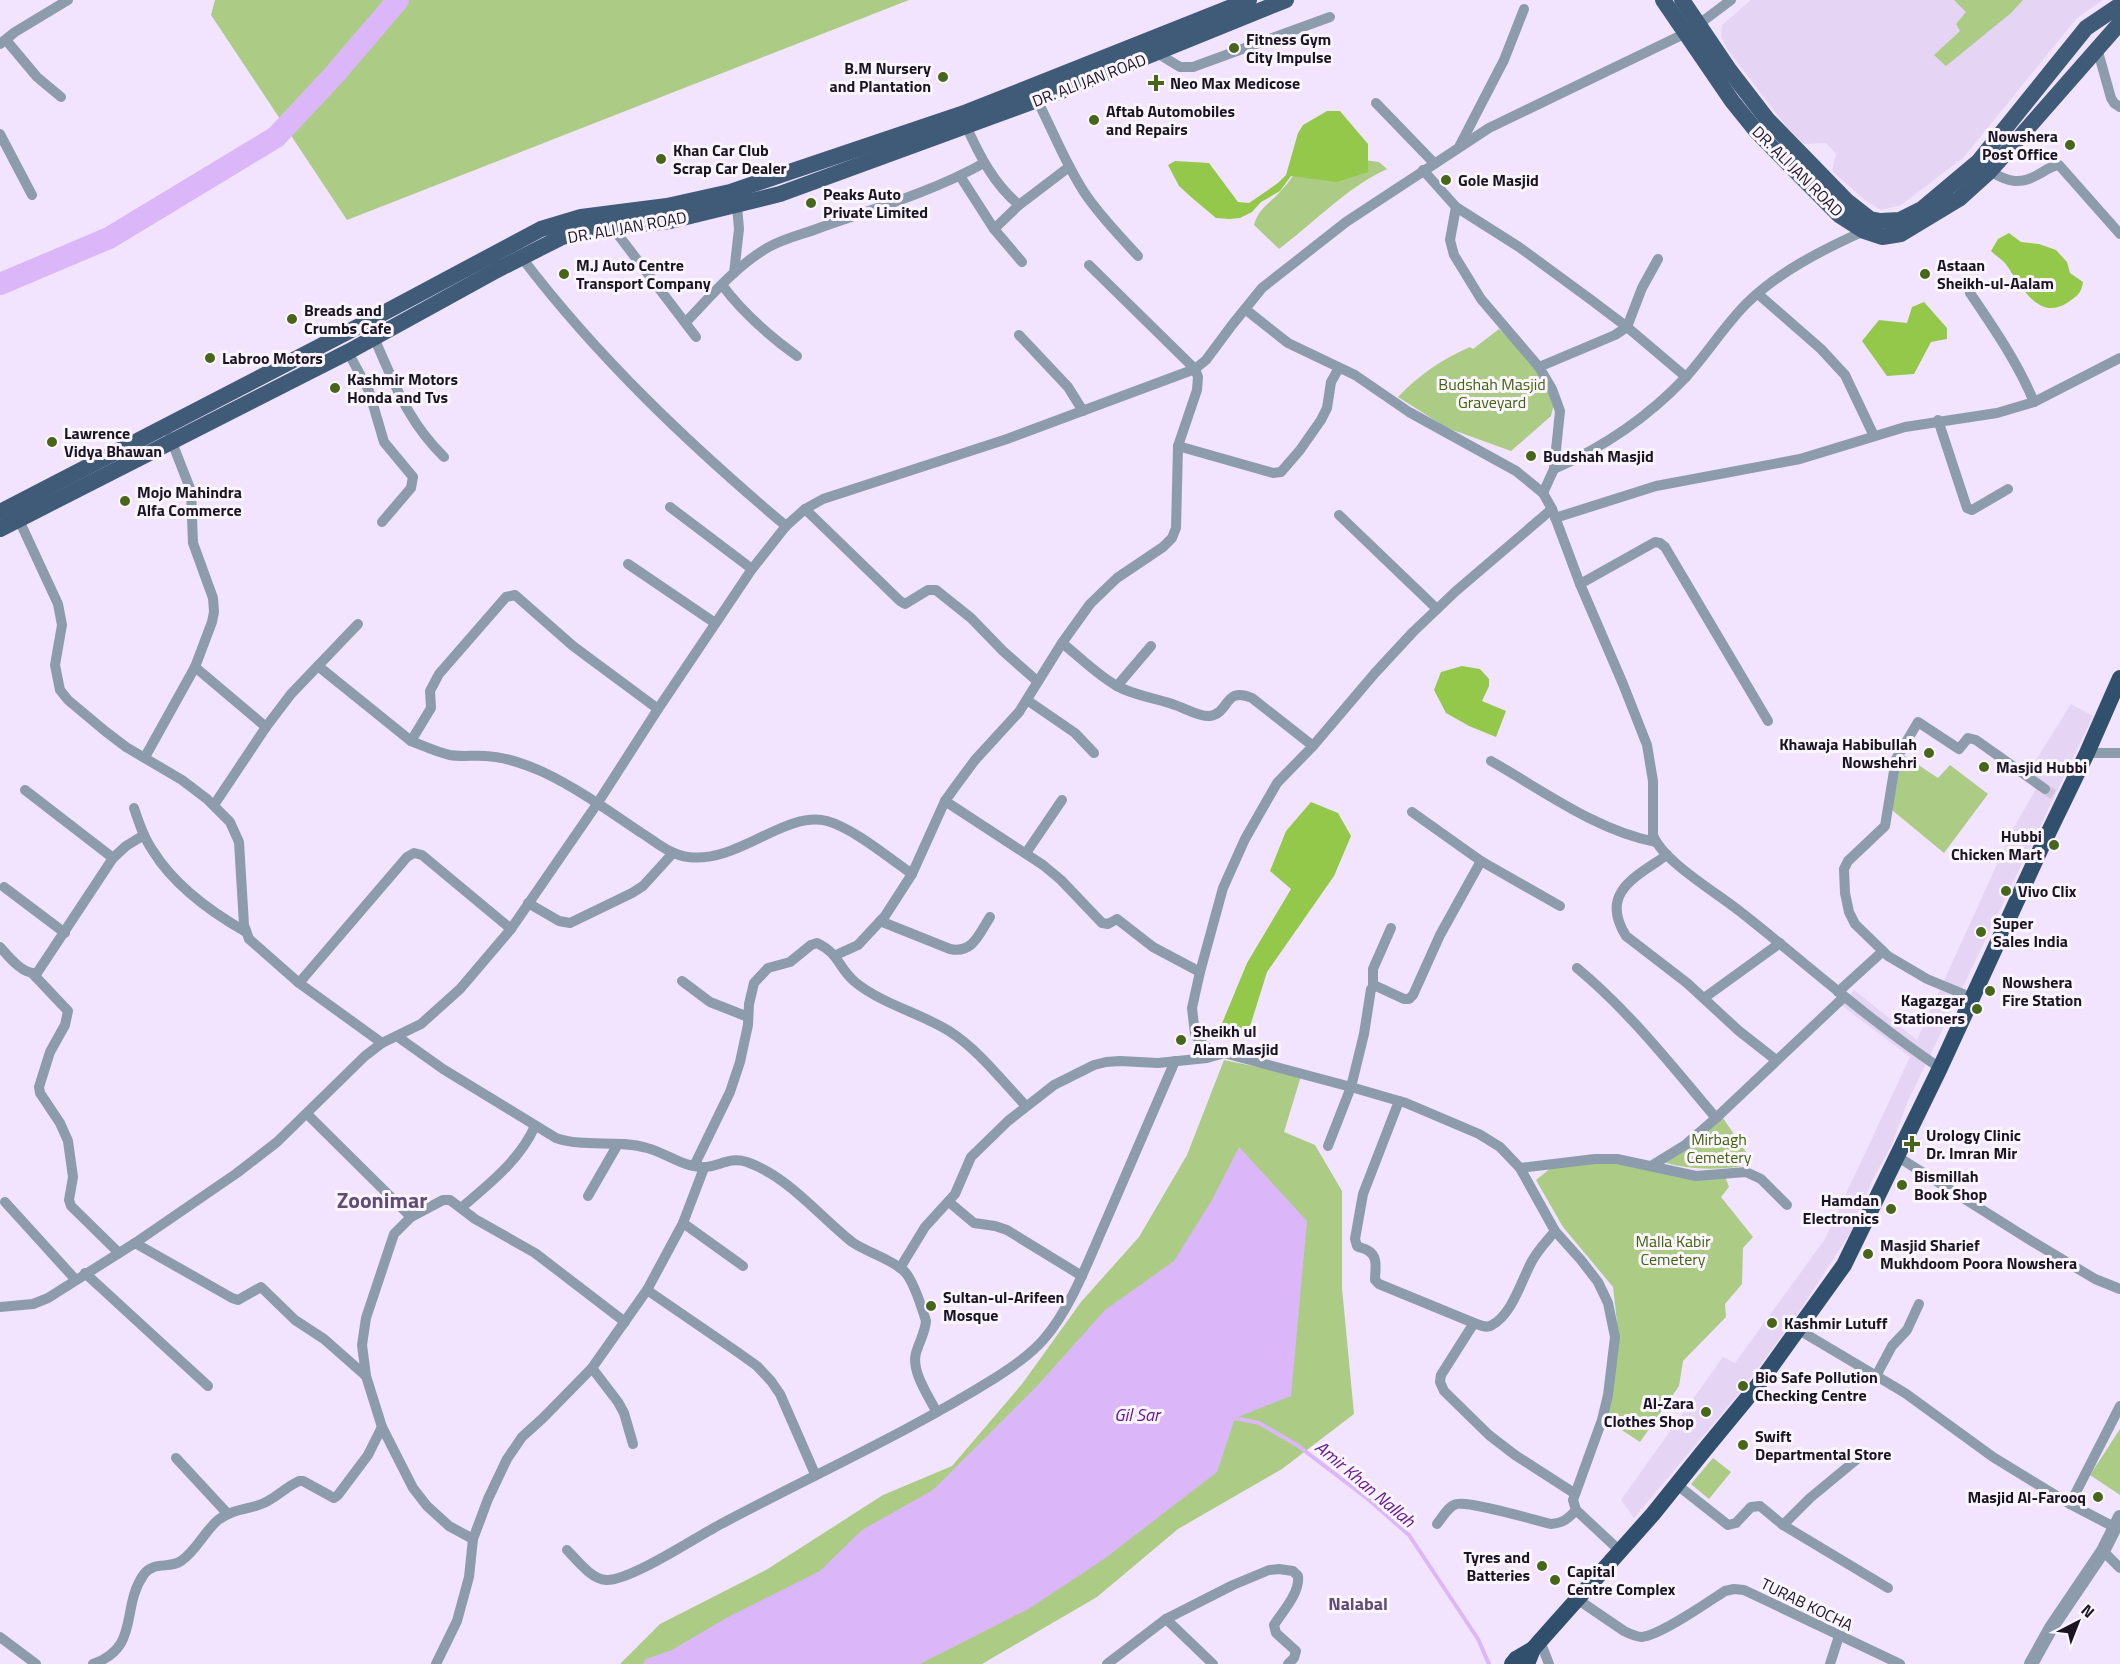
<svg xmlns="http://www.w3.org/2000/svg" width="2120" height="1664" font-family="'Titillium Web',sans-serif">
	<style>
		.built { fill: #e5d4f4 }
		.green { fill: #accc86 }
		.forest { fill: #94c84b }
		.water { fill: #dbb7f9 }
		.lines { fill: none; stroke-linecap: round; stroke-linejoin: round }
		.stream { stroke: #dbb7f9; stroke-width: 4 }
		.river { stroke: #dbb7f9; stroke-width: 22 }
		.minor-tunnel { stroke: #d2c4de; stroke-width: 10; stroke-dasharray: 10 5; stroke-linecap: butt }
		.minor { stroke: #8c9cac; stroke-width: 10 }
		.tertiary { stroke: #8c9cac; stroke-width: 14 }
		.primary { stroke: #3f5b77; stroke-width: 16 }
		.trunk { stroke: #31506d; stroke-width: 16 }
		.poi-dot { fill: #48661a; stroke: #faf5fe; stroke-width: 2 }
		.labels { text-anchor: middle; stroke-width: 6; stroke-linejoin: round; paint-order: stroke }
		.poi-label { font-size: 16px; font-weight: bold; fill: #1c1323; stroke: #faf5fe; text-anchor: start }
		.street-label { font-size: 16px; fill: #1c1323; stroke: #faf5fe }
		.park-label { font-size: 16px; fill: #43630a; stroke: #faf5fe }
		.water-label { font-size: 18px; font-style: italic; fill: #6a1699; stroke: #faf5fe }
		.neighbourhood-label { font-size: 18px; font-weight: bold; fill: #624c73; stroke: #faf5fe }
		.district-label { font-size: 22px; font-weight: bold; fill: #624c73; stroke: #faf5fe }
	</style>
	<rect width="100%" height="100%" fill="#f2e3ff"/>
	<g class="built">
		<path d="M1751 0H2103L2077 18 1963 158 1901 205 1881 210 1866 201 1832 171 1836 154 1826 143 1804 144 1786 126 1728 50 1721 37 1722 25Z"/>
		<path d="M2071 704 2093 716 1908 1101 1891 1146 1872 1181 1852 1230 1795 1318 1741 1391 1634 1518 1621 1500 1723 1357 1735 1363 1825 1239 1910 1057 1841 1005 1854 990 1917 1040 2013 829 2036 789 2024 779Z"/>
	</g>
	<g class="green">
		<path d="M215 0H909L347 220 211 15Z"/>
		<path d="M1954 0H2023L2011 13 1946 66 1934 55 1960 31 1956 24 1966 12Z"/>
		<path d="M1356 159 1379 162 1387 169C1346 188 1315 222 1279 249L1254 225C1258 210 1267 205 1277 195 1287 185 1294 175 1301 163Z"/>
		<path d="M1499 329C1516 344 1549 379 1553 402 1554 406 1552 412 1551 416L1511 451 1447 428 1398 397C1419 375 1442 359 1470 347L1473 349Z"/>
		<path d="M1902 754 1938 778 1950 765 1988 794 1944 853 1892 810Z"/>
		<path d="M1224 1060 1301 1076 1284 1132 1315 1145 1342 1191V1288L1354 1414 1282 1469 1178 1529 1097 1597 982 1664H620L660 1624 766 1570 883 1495 952 1466 1022 1384 1081 1302 1139 1237 1187 1155Z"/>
		<path d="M1723 1118 1748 1155 1743 1166C1717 1170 1691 1170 1666 1163Z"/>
		<path d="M1603 1161 1636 1166 1681 1178 1725 1176 1729 1187 1721 1197 1753 1237 1743 1248 1742 1284 1725 1304 1726 1317 1683 1361 1679 1386 1640 1442 1608 1421 1617 1322 1613 1287 1563 1227 1536 1180 1552 1167Z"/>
		<path d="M2120 1429V1495L2090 1475Z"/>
		<path d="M1713 1458 1731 1472 1709 1499 1691 1484Z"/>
	</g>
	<g class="forest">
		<path d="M1327 111H1340L1368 144V172L1337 182 1291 176 1280 191 1261 202 1252 212 1240 218 1230 219 1216 218 1191 197 1179 186 1168 165 1175 161 1209 163 1238 202 1249 203 1278 183 1286 175 1298 133 1303 125Z"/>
		<path d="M2009 233 2021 242 2039 244 2056 250 2067 262 2070 273 2083 282C2082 293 2076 297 2067 303 2037 322 2019 282 2005 263 2001 259 1995 255 1991 251L1998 239Z"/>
		<path d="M1924 302 1947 328V339L1931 342 1914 374 1887 376 1862 341 1879 320 1907 323 1912 307Z"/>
		<path d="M1462 666 1480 669 1489 679V686L1482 701 1506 711 1496 737 1469 726 1446 713 1434 690 1441 672Z"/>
		<path d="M1311 802 1338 813 1351 836 1334 876 1267 972 1247 1036 1218 1033 1247 963 1291 889 1270 871 1286 831Z"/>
	</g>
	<path class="water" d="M1239 1147 1307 1221 1291 1396 1235 1418 1217 1472 1104 1559 1030 1608 920 1664H643L646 1659 672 1650 728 1617 820 1571 862 1530 933 1490 1038 1385 1105 1310 1174 1261 1212 1200Z"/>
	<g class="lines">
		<path class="stream" d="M1235 1418 1259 1423 1297 1445 1368 1499 1409 1535 1478 1639 1489 1664"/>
		<path class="river" d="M0 284 109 238 276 137 333 76 398 0"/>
		<path class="minor-tunnel" d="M2045 789 2057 797"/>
		<g class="minor">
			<path d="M1699 24 1731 0"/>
			<path d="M6 40 37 77 61 97"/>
			<path d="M0 44 15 32 68 0"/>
			<path d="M2097 48 2111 98 2114 103 2120 107"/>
			<path d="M1157 53 1180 67H1193L1330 17"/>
			<path d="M1037 100C1053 131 1065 163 1084 192 1099 215 1119 235 1138 256"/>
			<path d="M1376 103 1434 163"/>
			<path d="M966 126C980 156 993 183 1019 205"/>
			<path d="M0 134 32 195"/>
			<path d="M1460 145 1504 60 1524 9"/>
			<path d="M1423 170 1456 207 1519 247 1590 299 1627 327 1686 377"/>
			<path d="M1990 171C2009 183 2021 185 2041 173 2047 169 2052 166 2059 165L2120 234"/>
			<path d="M960 176 994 229 1022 262"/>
			<path d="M1456 207 1450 240 1454 255 1481 299 1539 367 1552 389 1560 411 1554 469 1543 493"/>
			<path d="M613 228 696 337"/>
			<path d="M994 229 1019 205 1069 167"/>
			<path d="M522 258C598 358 690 445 786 526"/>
			<path d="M734 273 739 229 737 206"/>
			<path d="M722 285C743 313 768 335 797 356"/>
			<path d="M1970 293C1993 327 2018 363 2034 402"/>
			<path d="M1758 294 1821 349 1845 375 1874 436"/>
			<path d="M1245 309 1288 343 1355 375 1409 412 1516 471 1543 493 1552 509 1580 584 1623 684 1647 745 1653 781V835C1662 861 1719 894 1742 913 1808 965 1870 1021 1940 1068"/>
			<path d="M686 322C711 296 735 267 767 248 784 238 804 234 822 227 877 208 934 191 984 163"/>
			<path d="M1019 335 1068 387 1083 411"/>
			<path d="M374 338C395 384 407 421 444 457"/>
			<path d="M348 352 369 391 384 442 413 477 411 488 382 522"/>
			<path d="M1539 367 1615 335 1627 327 1642 288 1658 259"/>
			<path d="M1938 420 1967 508 1972 510 2008 489"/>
			<path d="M1178 446 1273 473 1281 472 1300 450 1321 420 1327 408 1331 382 1339 368"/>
			<path d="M1554 469C1604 447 1648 417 1685 378 1707 354 1724 326 1747 303 1780 271 1822 250 1864 231"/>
			<path d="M670 507 752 569"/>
			<path d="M805 509 900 601 905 604 928 590H936L971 618 1003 651 1037 681"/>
			<path d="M1552 509 1456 591 1413 632 1375 673 1313 746 1277 783 1245 839 1223 888 1200 972 1192 1008 1195 1034 1200 1042 1209 1049 1351 1087 1406 1103 1479 1134 1500 1147 1520 1168 1555 1231 1581 1260 1598 1282 1608 1303 1615 1337 1608 1395 1602 1420 1573 1500 1576 1510 1620 1551"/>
			<path d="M1339 515 1437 609"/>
			<path d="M1555 518 1656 486 1800 459 1905 427 1997 413 2034 402 2120 358"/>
			<path d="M19 520 58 604 62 625 55 665 60 690 68 700 105 731 126 747 182 780 207 799 230 822 239 842 244 925 249 939 299 983 382 1043"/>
			<path d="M628 564 715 623"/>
			<path d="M1580 584 1655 542 1660 543 1665 547 1768 721"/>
			<path d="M1062 643C1080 657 1097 675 1117 686 1135 696 1156 698 1175 705 1185 708 1199 717 1210 716 1230 713 1224 686 1252 698L1313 746"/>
			<path d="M318 666 411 741C424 746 436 752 450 755 461 757 474 755 486 756 506 757 525 764 543 772 577 788 609 811 640 832 655 841 670 855 688 857 738 864 785 810 827 821 853 828 889 858 912 874"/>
			<path d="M195 667 266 727"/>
			<path d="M1117 686 1151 646"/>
			<path d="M1027 700 1075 733 1094 753"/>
			<path d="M411 741 431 708 430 691 439 674 506 597 515 595 573 646 658 709"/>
			<path d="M2087 753H2120"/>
			<path d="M145 757 195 667 212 622 214 612 213 598 193 543 191 491 170 437"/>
			<path d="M1491 761C1542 790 1597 831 1656 842"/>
			<path d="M25 790 113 858"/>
			<path d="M945 801 1043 865 1061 880 1102 923 1108 924 1117 919 1153 947 1200 972"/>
			<path d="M214 805 266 727 291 694 358 624"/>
			<path d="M134 808C139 823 144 838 153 851 174 885 211 912 246 932"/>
			<path d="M1412 812 1481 861 1560 906"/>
			<path d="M1026 853 1062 800"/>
			<path d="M1667 855C1635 877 1599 893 1626 936L1687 983 1739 1031 1776 1060"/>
			<path d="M4 887 65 933"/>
			<path d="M528 903 559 921 570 923 632 893 643 886 673 853"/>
			<path d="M880 921 950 949C973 954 979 934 990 917"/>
			<path d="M0 947C9 957 23 975 37 973L113 858 126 846 144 835"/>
			<path d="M836 955 858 945 885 916 912 874 945 801 955 787 975 760 1019 712 1062 643 1090 604 1117 578 1163 547 1172 538 1176 528 1178 446 1197 390 1198 377 1195 369 1089 265"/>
			<path d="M1577 968C1630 1012 1672 1066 1716 1118"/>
			<path d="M33 974 68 1011 65 1025 50 1052 39 1087 40 1093 60 1123 68 1141 73 1177 69 1200 71 1206 119 1253"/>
			<path d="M682 981 710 1002 748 1017"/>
			<path d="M299 983 407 857 414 853 422 855 511 929"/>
			<path d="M1373 986V969L1391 928"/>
			<path d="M1838 992 1883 951"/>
			<path d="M1704 998 1780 943"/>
			<path d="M1973 998 1927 979 1888 956 1855 924 1849 912 1845 893 1844 869 1848 861 1885 826 1896 759 1918 722 1959 749 1968 738 1976 740 2045 789"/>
			<path d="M398 1037 443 1069 556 1138C585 1148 617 1139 647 1148 666 1153 683 1167 702 1167 718 1168 728 1156 747 1162 789 1177 818 1215 852 1242 868 1253 890 1258 904 1271 913 1279 922 1308 926 1321 925 1333 919 1342 916 1353 911 1371 928 1395 936 1411"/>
			<path d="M1399 1101 1363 1194 1355 1239 1357 1246C1360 1248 1364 1248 1367 1250 1379 1256 1375 1269 1375 1280L1379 1284 1474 1323C1480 1325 1487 1329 1492 1325 1512 1315 1522 1279 1532 1261 1538 1250 1547 1241 1555 1231"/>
			<path d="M307 1114 411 1217"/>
			<path d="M1328 1146 1351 1087 1364 1034 1371 989 1376 986 1404 999H1409L1413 995 1440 935 1481 861"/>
			<path d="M1898 1157 2030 1240 2095 1279 2120 1289"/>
			<path d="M694 1166 730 1092 740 1062 748 1025 749 1004 754 983 768 968 790 962 811 945 817 943C840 954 838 968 855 982 882 1004 920 1013 949 1031 979 1050 1002 1081 1026 1106"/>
			<path d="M1651 1166 1685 1145 1716 1118 1844 997"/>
			<path d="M1520 1168 1595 1159H1617L1696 1176 1746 1172 1761 1179 1787 1205"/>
			<path d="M588 1196 618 1144"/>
			<path d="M5 1202 75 1279"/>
			<path d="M949 1202 974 1223 995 1226 1007 1230 1082 1276"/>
			<path d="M461 1208C489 1184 520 1160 535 1126"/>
			<path d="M683 1223 743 1266"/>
			<path d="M135 1243 232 1298 238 1300 261 1287 295 1320 324 1339 366 1376"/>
			<path d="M900 1268 925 1227 955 1194 971 1157 1008 1121 1054 1085 1094 1065 1106 1062 1120 1061 1158 1063 1207 1058 1221 1054"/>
			<path d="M85 1273 208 1386"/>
			<path d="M647 1290 736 1351 757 1366 771 1381 780 1394 815 1474"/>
			<path d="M0 1307 33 1304 48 1298 135 1243 237 1173 277 1142 365 1056 382 1043 421 1024 460 989 511 929 597 804 658 709 752 569 786 526 805 509 823 499 1007 439 1195 369 1206 360 1232 325 1262 288 1346 222 1489 128 1686 33"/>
			<path d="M1474 1323 1441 1375 1440 1382 1444 1391 1489 1435 1515 1455 1574 1493"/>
			<path d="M1799 1330 1905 1393 1993 1457 2070 1504 2114 1527"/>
			<path d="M592 1368 618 1402 624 1413 633 1444"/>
			<path d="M1876 1376 1892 1346 1907 1330 1919 1304"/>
			<path d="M176 1458 227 1513"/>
			<path d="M1676 1484 1728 1525 1736 1523 1751 1507 1760 1506 1783 1525 1888 1588"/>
			<path d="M2070 1504 2120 1406"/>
			<path d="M1437 1524C1442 1518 1449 1505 1457 1504 1470 1501 1535 1520 1551 1524 1563 1523 1568 1519 1576 1510"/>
			<path d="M1783 1525 1810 1498 1856 1460"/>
			<path d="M473 1539 449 1526 427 1506 413 1488 382 1427 366 1376 362 1345 366 1318 394 1234 411 1217 443 1200H450L475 1219 535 1253 625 1322"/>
			<path d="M567 1550C577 1560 591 1579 606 1580 631 1581 697 1536 723 1523 813 1475 907 1433 995 1378 1012 1367 1030 1355 1044 1339 1071 1308 1088 1261 1105 1223 1128 1169 1152 1115 1175 1061"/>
			<path d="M2103 1551 2120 1568"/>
			<path d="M1577 1599 1624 1631C1630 1634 1636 1637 1642 1637 1661 1635 1708 1602 1725 1591L1734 1589 1744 1590 1900 1664"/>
			<path d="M1166 1619 1213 1664"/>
			<path d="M0 1637 36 1664"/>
			<path d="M1540 1641 1549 1664"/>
			<path d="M93 1664C141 1647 120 1608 144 1574 154 1561 169 1569 181 1561 196 1551 204 1532 218 1520 232 1509 248 1510 264 1503 277 1497 286 1487 299 1481H303L334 1498 338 1495 368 1455 382 1427"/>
			<path d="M436 1664 457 1621 469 1577 473 1539 488 1499 507 1459 522 1437 543 1418 592 1368 647 1290 683 1223 704 1168"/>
			<path d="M1107 1664 1166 1619 1233 1585 1269 1570 1279 1569 1293 1571 1298 1576C1300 1593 1283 1611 1274 1625L1276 1633 1296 1651 1294 1658 1288 1664"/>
			<path d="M1830 1664 1839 1636"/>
		</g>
		<path class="tertiary" d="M2031 1664 2051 1628 2103 1551 2120 1517"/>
		<g class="primary">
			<path d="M1663 0 1732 101 1757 132 1839 215 1864 231 1882 237 1901 234 1959 199 1990 171 2120 23"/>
			<path d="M1682 0 1730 71 1767 119 1847 201 1870 219 1880 221 1900 220 1922 209 1978 162 2086 28 2120 5"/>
			<path d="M0 512 361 325 541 229 581 217 667 206 730 192 967 112 1249 0"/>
			<path d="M0 529 348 352 497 270 562 237 603 228 670 221 780 194 1059 92 1286 0"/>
		</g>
		<g class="trunk">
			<path d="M1512 1664 1516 1659 1533 1649"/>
			<path d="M1527 1664 1533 1649 1540 1641 1653 1514 1702 1453 1758 1385 1844 1265 1940 1068 2042 846 2087 753 2120 678"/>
		</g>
	</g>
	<g class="poi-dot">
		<circle cx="1234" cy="48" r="6"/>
		<circle cx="943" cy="77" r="6"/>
		<path d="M1153 74h6v6h6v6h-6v6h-6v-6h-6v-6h6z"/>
		<circle cx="1094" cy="120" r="6"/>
		<circle cx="2070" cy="145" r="6"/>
		<circle cx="661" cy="159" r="6"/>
		<circle cx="1446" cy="180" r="6"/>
		<circle cx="811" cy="203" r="6"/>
		<circle cx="564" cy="274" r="6"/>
		<circle cx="1925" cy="274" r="6"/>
		<circle cx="292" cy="319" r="6"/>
		<circle cx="210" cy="358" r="6"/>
		<circle cx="335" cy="388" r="6"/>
		<circle cx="52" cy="442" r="6"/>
		<circle cx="1531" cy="456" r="6"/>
		<circle cx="125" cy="501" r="6"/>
		<circle cx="1929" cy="753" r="6"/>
		<circle cx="1984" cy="767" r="6"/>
		<circle cx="2054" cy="845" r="6"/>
		<circle cx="2006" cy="891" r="6"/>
		<circle cx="1981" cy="932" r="6"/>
		<circle cx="1990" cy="991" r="6"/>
		<circle cx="1977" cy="1009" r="6"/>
		<circle cx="1181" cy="1040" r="6"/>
		<path d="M1909 1135h6v6h6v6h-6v6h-6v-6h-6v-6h6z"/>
		<circle cx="1902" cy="1185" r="6"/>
		<circle cx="1891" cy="1209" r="6"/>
		<circle cx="1868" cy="1254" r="6"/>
		<circle cx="931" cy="1306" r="6"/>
		<circle cx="1772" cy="1323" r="6"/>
		<circle cx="1743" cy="1386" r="6"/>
		<circle cx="1706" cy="1412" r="6"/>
		<circle cx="1743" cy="1445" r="6"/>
		<circle cx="2098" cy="1497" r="6"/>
		<circle cx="1542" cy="1566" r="6"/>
		<circle cx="1555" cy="1580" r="6"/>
	</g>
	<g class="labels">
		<g class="poi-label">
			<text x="1246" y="45">Fitness Gym<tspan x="1246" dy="18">City Impulse</tspan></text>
			<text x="931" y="74" text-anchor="end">B.M Nursery<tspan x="931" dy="18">and Plantation</tspan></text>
			<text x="1170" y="89">Neo Max Medicose</text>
			<text x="1106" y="117">Aftab Automobiles<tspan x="1106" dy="18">and Repairs</tspan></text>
			<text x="2058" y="142" text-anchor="end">Nowshera<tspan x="2058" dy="18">Post Office</tspan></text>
			<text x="673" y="156">Khan Car Club<tspan x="673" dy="18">Scrap Car Dealer</tspan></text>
			<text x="1458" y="186">Gole Masjid</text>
			<text x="823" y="200">Peaks Auto<tspan x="823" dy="18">Private Limited</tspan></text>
			<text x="576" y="271">M.J Auto Centre<tspan x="576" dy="18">Transport Company</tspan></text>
			<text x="1937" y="271">Astaan<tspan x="1937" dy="18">Sheikh-ul-Aalam</tspan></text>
			<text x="304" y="316">Breads and<tspan x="304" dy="18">Crumbs Cafe</tspan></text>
			<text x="222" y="364">Labroo Motors</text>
			<text x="347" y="385">Kashmir Motors<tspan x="347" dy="18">Honda and Tvs</tspan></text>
			<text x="64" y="439">Lawrence<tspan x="64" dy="18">Vidya Bhawan</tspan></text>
			<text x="1543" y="462">Budshah Masjid</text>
			<text x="137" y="498">Mojo Mahindra<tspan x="137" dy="18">Alfa Commerce</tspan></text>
			<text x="1917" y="750" text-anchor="end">Khawaja Habibullah<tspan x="1917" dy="18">Nowshehri</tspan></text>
			<text x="1996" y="773">Masjid Hubbi</text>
			<text x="2042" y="842" text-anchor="end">Hubbi<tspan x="2042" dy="18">Chicken Mart</tspan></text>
			<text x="2018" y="897">Vivo Clix</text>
			<text x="1993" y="929">Super<tspan x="1993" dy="18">Sales India</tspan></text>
			<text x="2002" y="988">Nowshera<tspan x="2002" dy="18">Fire Station</tspan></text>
			<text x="1965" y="1006" text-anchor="end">Kagazgar<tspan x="1965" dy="18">Stationers</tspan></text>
			<text x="1193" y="1037">Sheikh ul<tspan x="1193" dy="18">Alam Masjid</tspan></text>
			<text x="1926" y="1141">Urology Clinic<tspan x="1926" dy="18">Dr. Imran Mir</tspan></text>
			<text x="1914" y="1182">Bismillah<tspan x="1914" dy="18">Book Shop</tspan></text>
			<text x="1879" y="1206" text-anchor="end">Hamdan<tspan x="1879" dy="18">Electronics</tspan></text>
			<text x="1880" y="1251">Masjid Sharief<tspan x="1880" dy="18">Mukhdoom Poora Nowshera</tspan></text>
			<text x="943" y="1303">Sultan-ul-Arifeen<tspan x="943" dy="18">Mosque</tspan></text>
			<text x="1784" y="1329">Kashmir Lutuff</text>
			<text x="1755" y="1383">Bio Safe Pollution<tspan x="1755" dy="18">Checking Centre</tspan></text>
			<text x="1694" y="1409" text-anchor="end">Al-Zara<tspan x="1694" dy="18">Clothes Shop</tspan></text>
			<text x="1755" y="1442">Swift<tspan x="1755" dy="18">Departmental Store</tspan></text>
			<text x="2086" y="1503" text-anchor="end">Masjid Al-Farooq</text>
			<text x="1530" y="1563" text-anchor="end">Tyres and<tspan x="1530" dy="18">Batteries</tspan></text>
			<text x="1567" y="1577">Capital<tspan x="1567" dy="18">Centre Complex</tspan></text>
		</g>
		<g class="street-label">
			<text transform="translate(1089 80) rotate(-21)" y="6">DR. ALI JAN ROAD</text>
			<text transform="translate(1798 171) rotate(45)" y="6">DR. ALI JAN ROAD</text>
			<text transform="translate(627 227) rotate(-10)" y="6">DR. ALI JAN ROAD</text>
			<text transform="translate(1807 1604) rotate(26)" y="6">TURAB KOCHA</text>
		</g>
		<g class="park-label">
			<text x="1492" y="390">Budshah Masjid<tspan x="1492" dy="18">Graveyard</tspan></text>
			<text x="1719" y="1145">Mirbagh<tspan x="1719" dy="18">Cemetery</tspan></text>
			<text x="1673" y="1247">Malla Kabir<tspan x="1673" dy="18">Cemetery</tspan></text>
		</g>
		<g class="water-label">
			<text x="1137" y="1421">Gil Sar</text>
			<text transform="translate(1365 1484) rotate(40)" y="6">Amir Khan Nallah</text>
		</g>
		<g class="neighbourhood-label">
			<text x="1358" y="1610">Nalabal</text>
		</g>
		<g class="district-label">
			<text x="382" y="1208">Zoonimar</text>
		</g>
	</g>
	<g transform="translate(2078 1622) rotate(42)" stroke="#faf5fe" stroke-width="4.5" paint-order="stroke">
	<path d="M0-4.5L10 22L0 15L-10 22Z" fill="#1c1323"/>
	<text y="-9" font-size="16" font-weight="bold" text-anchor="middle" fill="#1c1323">N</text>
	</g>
</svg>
